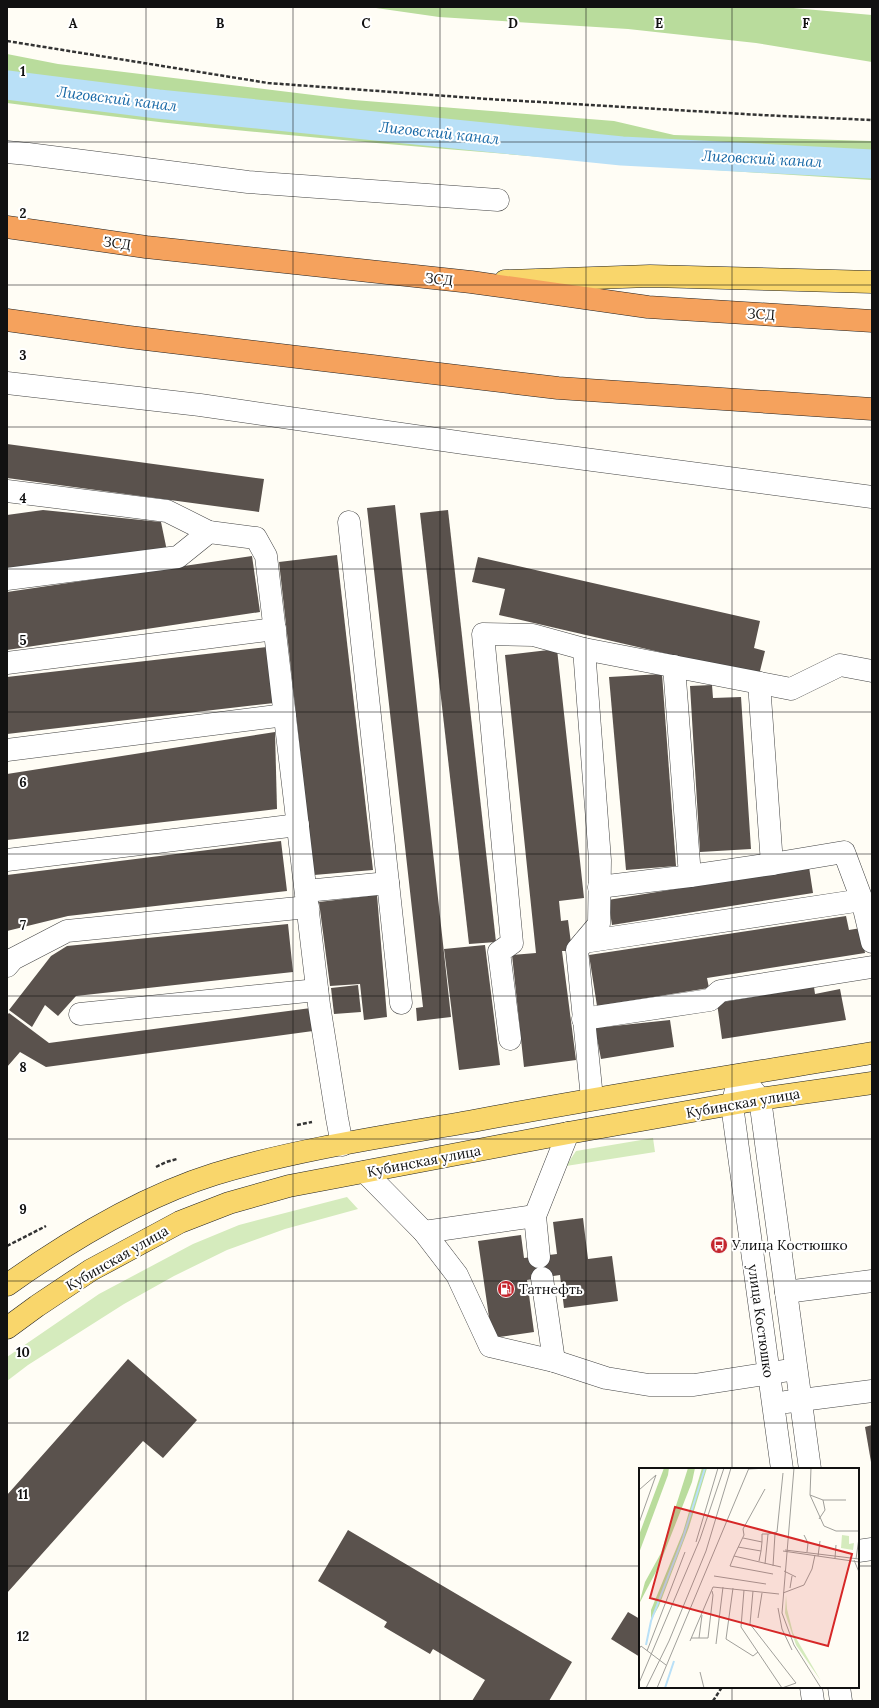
<svg xmlns="http://www.w3.org/2000/svg" width="879" height="1708" font-family="Lora,serif">
	<style>
		.green { fill: #d5ebbd }
		.forest { fill: #b9dc9c }
		.lines { fill: none; stroke-linecap: round; stroke-linejoin: round }
		.canal { stroke: #b9e0f7; stroke-width: 29 }
		.building { fill: #5a524d }
		.minor-casing { stroke: #444; stroke-width: 23 }
		.major-casing { stroke: #222; stroke-width: 23 }
		.highway-casing { stroke: #222; stroke-width: 23 }
		.path { stroke: #333; stroke-width: 2.5; stroke-dasharray: 4 2; stroke-linecap: butt }
		.minor { stroke: #fff; stroke-width: 22 }
		.major { stroke: #f9d66b; stroke-width: 22 }
		.highway { stroke: #f5a25d; stroke-width: 22 }
		.grid { fill: none; stroke: #111; stroke-width: 1; stroke-opacity: 0.55 }
		.labels { text-anchor: middle; stroke-width: 4; stroke-linejoin: round; paint-order: stroke }
		.street-label { font-size: 14px; fill: #111; stroke: #fff }
		.poi-label { font-size: 14px; fill: #111; stroke: #fff; text-anchor: start }
		.water-label { font-size: 15px; font-style: italic; fill: #1768a6; stroke: #fff }
		.inset-river { fill: none; stroke: #b9e0f7; stroke-width: 2 }
		.inset-road { fill: none; stroke: #a09f9a; stroke-width: 1 }
		.view { fill: #d62828; fill-opacity: 0.15; stroke: #d62828; stroke-width: 2 }
		.inset-edge { fill: none; stroke: #111; stroke-width: 2 }
		.grid-label { font-size: 13px; text-anchor: middle; font-weight: bold; fill: #111; stroke: #fff; stroke-width: 4; stroke-linejoin: round; paint-order: stroke }
	</style>
	<rect width="100%" height="100%" fill="#fffdf5"/>
	<g class="green">
		<path d="M653 1138 655 1152 566 1166 576 1151Z"/>
		<path d="M347 1197 358 1209 285 1229 227 1250 174 1276 124 1304 28 1365 7 1381V1357L99 1294 193 1244 239 1225Z"/>
	</g>
	<g class="forest">
		<path d="M369 7H782L872 15V62L756 43 628 29 439 17Z"/>
		<path d="M7 54 58 64 354 100 614 121 674 135 872 141V180C653 167 434 149 215 128 146 121 76 112 7 103Z"/>
	</g>
	<g class="lines">
		<path class="canal" d="M7 85 158 104 622 151 872 164"/>
	</g>
	<g class="building">
		<path d="M7 444 264 479 259 512 7 478Z"/>
		<path d="M395 505 451 1017 417 1021 416 1008 423 1007 367 508Z"/>
		<path d="M43 510 161 522 167 551 7 571V515Z"/>
		<path d="M448 510 496 942 469 944 420 513Z"/>
		<path d="M337 555 373 870 314 875 279 562Z"/>
		<path d="M252 556 260 612 7 650V592Z"/>
		<path d="M478 557 760 621 754 648 765 651 759 675 499 615 505 589 472 582Z"/>
		<path d="M267 647 274 703 7 734V677Z"/>
		<path d="M557 649 584 898 559 901 561 921 568 920 572 951H562L576 1060 524 1067 512 955 536 953 505 655Z"/>
		<path d="M662 674 676 866 626 870 609 677Z"/>
		<path d="M712 685 713 698 741 697 751 849 700 852 690 686Z"/>
		<path d="M275 732 277 809 7 840V774Z"/>
		<path d="M281 841 287 891 68 916 7 931V875Z"/>
		<path d="M809 867 813 893 612 925 608 900Z"/>
		<path d="M377 895 387 1017 364 1020 360 984 330 986 319 902Z"/>
		<path d="M846 916 849 930 861 928 865 953 707 978 709 988 597 1006 589 955Z"/>
		<path d="M288 924 293 972 76 996 58 1016 45 1005 32 1027 9 1010 51 956 67 946Z"/>
		<path d="M485 945 500 1065 459 1070 444 949Z"/>
		<path d="M358 985 361 1012 334 1014 331 988Z"/>
		<path d="M814 987 815 994 840 989 846 1020 722 1039 717 1003Z"/>
		<path d="M311 1008 313 1031 46 1067 20 1052 7 1067V1015L9 1013 49 1043Z"/>
		<path d="M670 1020 674 1047 601 1059 595 1028Z"/>
		<path d="M583 1218 588 1259 612 1256 618 1301 564 1308 560 1275 527 1280 534 1332 492 1338 478 1241 521 1235 524 1258 557 1254 553 1222Z"/>
		<path d="M128 1359 197 1420 163 1458 143 1441 7 1593V1495Z"/>
		<path d="M872 1425V1462H871L865 1427Z"/>
		<path d="M348 1530 572 1662 549 1701H472L485 1680 433 1649 430 1654 384 1627 387 1622 318 1581Z"/>
		<path d="M628 1612 640 1619V1657L611 1639Z"/>
	</g>
	<g class="lines">
		<g class="minor-casing">
			<g id="minor">
				<path d="M7 152 28 154 248 182 498 200"/>
				<path d="M7 383 200 405 464 443 872 497"/>
				<path d="M7 491 167 511 209 532 256 538 266 556 319 1005 337 1118 342 1145"/>
				<path d="M349 522 401 1003"/>
				<path d="M7 579 178 557 209 532"/>
				<path d="M7 663 275 629"/>
				<path d="M7 750 285 715"/>
				<path d="M7 860 298 825"/>
				<path d="M772 864 844 852 862 900"/>
				<path d="M690 876 772 864 759 683"/>
				<path d="M599 887 690 876 674 666"/>
				<path d="M306 891 388 883"/>
				<path d="M584 942 862 900 872 942"/>
				<path d="M7 966 13 959 67 931 308 907"/>
				<path d="M80 1014 317 990"/>
				<path d="M583 1019 710 1000 720 991 872 967"/>
				<path d="M510 1039 499 952 512 943 483 634 533 635 584 649"/>
				<path d="M740 1075 760 1099 810 1469"/>
				<path d="M737 1086 732 1105 782 1469"/>
				<path d="M592 1098 577 950 599 924 600 860 584 649 791 689 840 665 872 671"/>
				<path d="M365 1172 424 1232 457 1275 490 1346 554 1361 606 1378 649 1385H694L796 1369"/>
				<path d="M424 1232 535 1216"/>
				<path d="M539 1257 535 1216 568 1133"/>
				<path d="M542 1278 554 1361"/>
				<path d="M786 1292 872 1281"/>
				<path d="M786 1402 872 1391"/>
				<path d="M858 1551 872 1549"/>
				<path d="M811 1687 813 1701"/>
				<path d="M839 1687 841 1701"/>
			</g>
		</g>
		<g class="major-casing">
			<g id="major">
				<path d="M505 281 650 276 872 282"/>
				<path d="M7 1285C69 1241 141 1197 215 1174 297 1149 388 1136 473 1121 606 1096 739 1075 872 1053"/>
				<path d="M7 1328 37 1306 91 1270 180 1222 229 1203 289 1186 568 1133 760 1099 872 1083"/>
			</g>
		</g>
		<g class="highway-casing">
			<g id="highway">
				<path d="M7 227 146 247 471 282 648 307 872 321"/>
				<path d="M7 320 129 337 558 388 872 409"/>
			</g>
		</g>
		<g class="path">
			<path d="M7 41 268 83 488 99 761 115 872 120"/>
			<path d="M297 1125 312 1122"/>
			<path d="M156 1167 166 1162 177 1159"/>
			<path d="M7 1246 46 1226"/>
			<path d="M713 1701 722 1687"/>
		</g>
		<use href="#minor" class="minor"/>
		<use href="#major" class="major"/>
		<use href="#highway" class="highway"/>
	</g>
	<path class="grid" d="M146 7V1701M293 7V1701M440 7V1701M586 7V1701M732 7V1469M7 142H872M7 285H872M7 427H872M7 569H872M7 712H872M7 854H872M7 996H872M7 1139H872M7 1281H872M7 1423H872M7 1566H640M858 1566H872M732 1687V1701"/>
	<defs>
		<g id="bus-disc" transform="scale(0.9)"><circle r="9.5" fill="#c4262e" stroke="#fff"/><path d="M-5-6H5V4H4V6H2V4H-2V6H-4V4H-5ZM-3.5-4V0h7V-4ZM-3.5 1.2v1.5H-2V1.2ZM2 1.2v1.5H3.5V1.2Z" fill="#fff"/></g>
		<g id="fuel-disc" transform="scale(0.9)"><circle r="9.5" fill="#c4262e" stroke="#fff"/><path d="M-5.5-6h7V0h2V4h1.3V-2.5L3-4.5l.8-.8L6-3V5H2.5V1h-1V6h-7ZM-4.2-4.7v3.2H.2V-4.7Z" fill="#fff"/></g>
	</defs>
	<g fill-rule="evenodd">
		<use href="#bus-disc" x="719" y="1245"/>
		<use href="#fuel-disc" x="506" y="1289"/>
	</g>
	<g class="labels">
		<g class="street-label">
			<text transform="translate(117 243) rotate(8)" y="5">ЗСД</text>
			<text transform="translate(439 279) rotate(6)" y="5">ЗСД</text>
			<text transform="translate(761 314) rotate(3)" y="5">ЗСД</text>
			<text transform="translate(743 1103) rotate(-10)" y="5">Кубинская улица</text>
			<text transform="translate(424 1161) rotate(-11)" y="5">Кубинская улица</text>
			<text transform="translate(117 1258) rotate(-30)" y="5">Кубинская улица</text>
			<text transform="translate(761 1321) rotate(82)" y="5">улица Костюшко</text>
		</g>
		<g class="poi-label">
			<text x="732" y="1250">Улица Костюшко</text>
			<text x="519" y="1294">Татнефть</text>
		</g>
		<g class="water-label">
			<text transform="translate(117 99) rotate(7)" y="5">Лиговский канал</text>
			<text transform="translate(439 133) rotate(6)" y="5">Лиговский канал</text>
			<text transform="translate(762 159) rotate(3)" y="5">Лиговский канал</text>
		</g>
	</g>
	<g transform="translate(639 1468)">
		<rect width="220" height="220" fill="#fffdf5"/>
		<path d="M203 67 210 68V76L215 75 214 82 202 80ZM147 127 148 141 154 165 182 213 157 177 146 145Z" fill="#d5ebbd"/>
		<path d="M25 0H30L29 7 0 85V67ZM49 0H56L53 14 20 98 0 136 6 114 22 85ZM63 0H68L50 59 20 138 12 152V142L44 64Z" fill="#b9dc9c"/>
		<path class="inset-river" d="M7 177 12 153 44 70 66 0M26 220 35 193"/>
		<path class="inset-road" d="M155 0 143 145 155 177 182 220M172 0 171 27 185 58 197 63H220M110 1 129 0M126 21 104 61 105 67 95 88 142 99M0 22 17 7 0 55M171 27 184 32H207M180 51 186 42 184 32M165 67 169 75 168 84M104 70 123 74 122 83M57 74 79 0M123 74V66H129M99 79 122 83 120 93M146 82 220 91M144 83 220 94M95 88 91 98 134 106M179 88 181 73M196 90 197 77M217 91 220 70M215 92 220 104M126 96 129 66 138 64 144 5M134 98 136 66M145 103 157 109M75 108 127 116M94 120 87 171 114 188 119 184M151 120 153 108M105 122 102 159 143 220 157 215 111 156 114 123M144 125 165 117 173 101 176 87M139 140 143 161 153 182M119 150 123 125M52 170H69L74 127 73 123M60 170 63 147M51 173 74 119 140 126M77 176 84 119M0 181 2 178 27 197M8 183 46 84M61 204 65 220M0 215 61 71 85 0M7 220 30 173 67 83 92 0M18 220 110 0"/>
		<path class="view" d="M36 39 213 86 189 178 11 130Z"/>
		<rect width="220" height="220" class="inset-edge"/>
	</g>
	<g class="grid-label">
		<text x="73" y="28">A</text>
		<text x="220" y="28">B</text>
		<text x="366" y="28">C</text>
		<text x="513" y="28">D</text>
		<text x="659" y="28">E</text>
		<text x="806" y="28">F</text>
		<text x="23" y="76">1</text>
		<text x="23" y="218">2</text>
		<text x="23" y="360">3</text>
		<text x="23" y="503">4</text>
		<text x="23" y="645">5</text>
		<text x="23" y="787">6</text>
		<text x="23" y="930">7</text>
		<text x="23" y="1072">8</text>
		<text x="23" y="1214">9</text>
		<text x="23" y="1357">10</text>
		<text x="23" y="1499">11</text>
		<text x="23" y="1641">12</text>
	</g>
	<rect width="879" height="1708" fill="none" stroke="#111111" stroke-width="16"/>
</svg>
